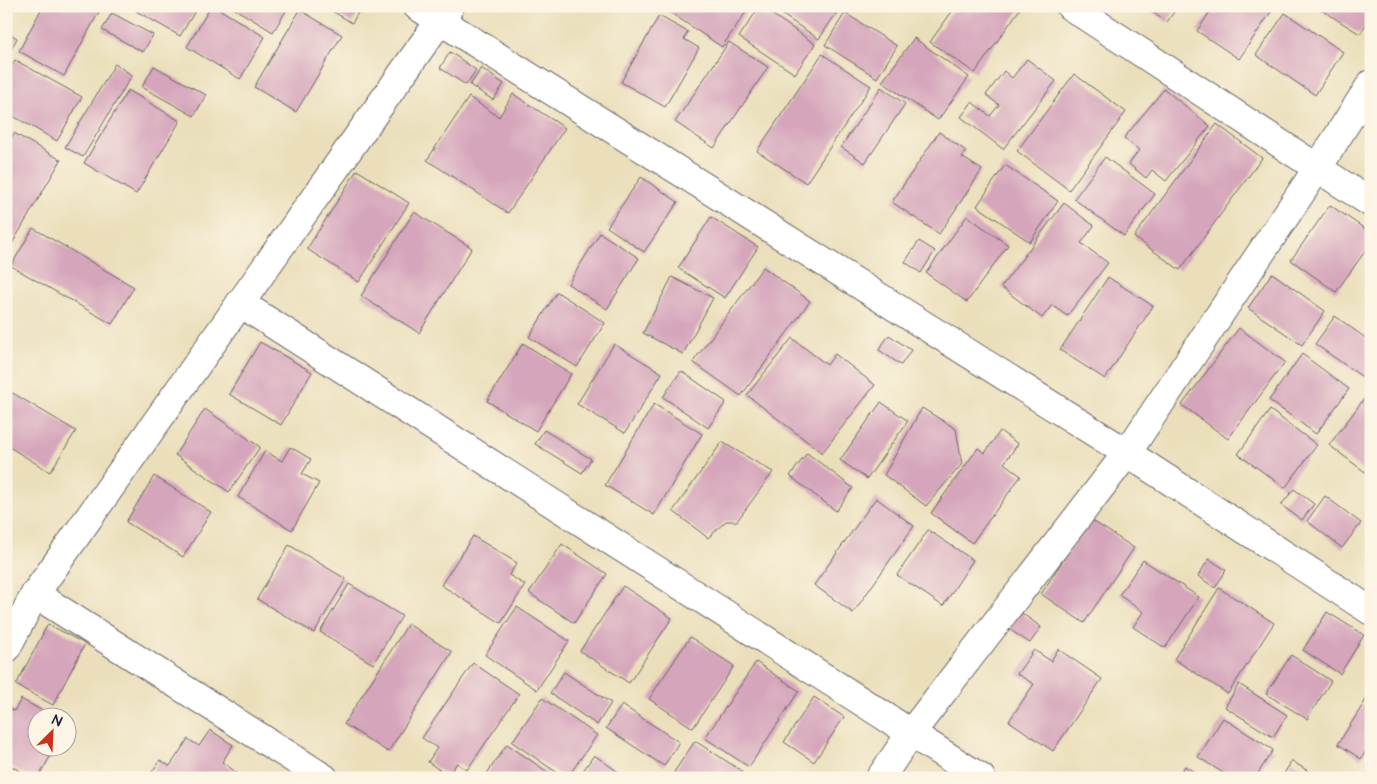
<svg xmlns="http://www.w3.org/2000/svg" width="1377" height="784" font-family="'Architects Daughter',sans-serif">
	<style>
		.building { fill: #d5a6bb }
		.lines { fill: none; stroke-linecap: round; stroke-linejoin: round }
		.minor-casing { stroke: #686468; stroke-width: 30 }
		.minor { stroke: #fff; stroke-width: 28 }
	</style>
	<rect width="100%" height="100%" fill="#fcf5e5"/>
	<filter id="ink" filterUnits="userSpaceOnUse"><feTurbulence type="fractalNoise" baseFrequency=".02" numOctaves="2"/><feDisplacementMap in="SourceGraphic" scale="10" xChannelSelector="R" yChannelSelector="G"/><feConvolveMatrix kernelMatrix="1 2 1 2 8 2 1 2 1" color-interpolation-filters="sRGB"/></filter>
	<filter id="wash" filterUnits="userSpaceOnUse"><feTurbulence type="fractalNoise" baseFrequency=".0096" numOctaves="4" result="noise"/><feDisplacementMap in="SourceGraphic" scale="20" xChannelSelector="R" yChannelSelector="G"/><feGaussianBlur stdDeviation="1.12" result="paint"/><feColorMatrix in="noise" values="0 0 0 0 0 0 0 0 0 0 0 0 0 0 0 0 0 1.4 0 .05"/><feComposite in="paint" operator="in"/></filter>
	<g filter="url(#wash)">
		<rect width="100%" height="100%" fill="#ebdfbb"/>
		<g id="blocks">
			<g class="building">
				<path d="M43 6H93L100 10 64 76 19 51Z"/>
				<path d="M139 6H198L180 36 136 11Z"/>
				<path d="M211 6H214L265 37 240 79 187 47Z"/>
				<path d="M230 6H289L273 32Z"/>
				<path d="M324 6H362L352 23Z"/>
				<path d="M667 6H750L722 47 665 9Z"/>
				<path d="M760 6 815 44 795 74 739 37Z"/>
				<path d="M769 6H841L819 39Z"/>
				<path d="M956 6H1022L975 73 930 42Z"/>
				<path d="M1143 6H1178L1167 22Z"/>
				<path d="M1214 6H1262L1271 12 1239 59 1197 31Z"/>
				<path d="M1315 6H1371V17L1360 34Z"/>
				<path d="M300 10 342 35 296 112 254 87Z"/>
				<path d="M112 13 153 35 143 52 102 30Z"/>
				<path d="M845 13 897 46 877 78 825 45Z"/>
				<path d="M1285 13 1343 52 1315 95 1256 55Z"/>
				<path d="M659 16 688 32 684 39 699 48 665 107 621 82Z"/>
				<path d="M6 32 17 38 6 59Z"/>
				<path d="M914 38 969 77 938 120 882 82Z"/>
				<path d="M729 42 768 67 714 148 675 122Z"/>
				<path d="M450 52 476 70 466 85 440 68Z"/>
				<path d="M822 54 871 86 806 183 757 151Z"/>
				<path d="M1027 59 1056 81 1003 149 961 117 972 102 990 116 999 105 986 95 1004 71 1012 78Z"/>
				<path d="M15 60 82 97 57 141 6 112V75Z"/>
				<path d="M115 64 132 75 83 157 65 147Z"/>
				<path d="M154 66 206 95 194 116 142 87Z"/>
				<path d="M481 68 504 84 493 100 470 85Z"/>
				<path d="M1074 74 1126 112 1069 190 1017 151Z"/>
				<path d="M881 87 905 104 865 163 841 147Z"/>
				<path d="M1164 89 1210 126 1166 181 1152 170 1146 178 1129 164 1139 150 1124 138Z"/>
				<path d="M128 90 180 121 136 194 84 163Z"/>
				<path d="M513 94 565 128 508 213 427 160 469 97 499 117Z"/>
				<path d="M1217 124 1262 158 1180 270 1134 237Z"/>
				<path d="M939 132 966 151 962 157 982 170 939 234 892 202Z"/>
				<path d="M14 133 61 160 6 254V146Z"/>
				<path d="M1105 157 1155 194 1124 236 1074 199Z"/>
				<path d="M1005 165 1058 201 1030 242 977 206Z"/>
				<path d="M357 170 409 203 359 282 307 249Z"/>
				<path d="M641 177 678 202 644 252 607 227Z"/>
				<path d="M1064 203 1094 226 1081 243 1108 263 1067 316 1052 305 1042 318 1001 287Z"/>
				<path d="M1330 205 1371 233V243L1336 292 1291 260Z"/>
				<path d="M414 212 472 248 419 333 361 296Z"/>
				<path d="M967 216 1008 245 967 302 926 273Z"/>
				<path d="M711 217 758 247 725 298 678 268Z"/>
				<path d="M33 228 134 287 112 324 11 266Z"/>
				<path d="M600 233 639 258 607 309 568 284Z"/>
				<path d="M919 241 935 251 921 273 905 262Z"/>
				<path d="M763 267 810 301 741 396 693 362Z"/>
				<path d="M1272 273 1325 311 1302 345 1248 308Z"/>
				<path d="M672 277 713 298 683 354 643 333Z"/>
				<path d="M1108 277 1153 306 1105 379 1060 350Z"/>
				<path d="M557 292 605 323 577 367 529 337Z"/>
				<path d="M1335 316 1371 342V369L1364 378 1315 344Z"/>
				<path d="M1239 328 1285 362 1228 439 1182 405Z"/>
				<path d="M889 335 911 350 901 365 879 350Z"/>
				<path d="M792 338 827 365 835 354 875 385 822 453 747 395Z"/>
				<path d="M260 342 312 372 281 425 229 394Z"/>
				<path d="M523 343 571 374 536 431 487 401Z"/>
				<path d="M614 344 662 373 625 433 577 404Z"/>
				<path d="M1302 354 1349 389 1316 434 1269 400Z"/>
				<path d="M681 371 726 402 708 428 663 397Z"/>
				<path d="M11 392 76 431 50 472 6 445V400Z"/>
				<path d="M1364 399 1371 404V464L1365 472 1329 445Z"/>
				<path d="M881 402 908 421 867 479 840 460Z"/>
				<path d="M654 404 702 434 654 515 605 485Z"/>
				<path d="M922 408 956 429 962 464 926 506 884 475Z"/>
				<path d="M205 409 260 447 229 492 175 455Z"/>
				<path d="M1270 410 1317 445 1285 488 1238 454Z"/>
				<path d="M544 430 591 459 582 473 535 444Z"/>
				<path d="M1000 431 1018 444 1004 463 1021 476 972 543 931 513 978 448 985 453Z"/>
				<path d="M722 442 773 472 737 521H726L708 538 673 511Z"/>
				<path d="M290 447 311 459 302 474 319 483 292 530 238 497 265 451 282 461Z"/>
				<path d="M807 453 853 488 836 511 790 476Z"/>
				<path d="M154 476 211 512 183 557 126 522Z"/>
				<path d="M1294 489 1314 504 1302 520 1281 505Z"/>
				<path d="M1325 496 1361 523 1342 548 1307 521Z"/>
				<path d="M876 498 914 526 853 613 814 585Z"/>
				<path d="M1090 519 1134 548 1084 623 1041 594Z"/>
				<path d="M928 530 973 560 943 606 897 575Z"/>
				<path d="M473 536 517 563 509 575 525 585 501 623 441 585Z"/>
				<path d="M562 544 607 574 574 623 529 593Z"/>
				<path d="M289 545 346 579 314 633 257 599Z"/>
				<path d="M1209 559 1226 570 1215 588 1198 576Z"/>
				<path d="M1143 560 1199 597 1165 648 1133 627 1143 612 1119 595Z"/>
				<path d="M349 584 402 616 373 664 320 632Z"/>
				<path d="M623 586 672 618 629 683 580 651Z"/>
				<path d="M1219 588 1274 623 1228 694 1174 659Z"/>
				<path d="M517 607 569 641 537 690 485 655Z"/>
				<path d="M1020 612 1041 627 1030 643 1009 629Z"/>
				<path d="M1327 612 1364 635 1340 674 1303 650Z"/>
				<path d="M48 624 85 644 53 705 16 685Z"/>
				<path d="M408 624 452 652 388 752 344 724Z"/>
				<path d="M690 637 734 666 693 728 649 699Z"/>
				<path d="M1058 649 1102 679 1053 751 1009 721 1034 684 1017 674 1034 650 1051 661Z"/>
				<path d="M1291 655 1331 681 1307 719 1266 694Z"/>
				<path d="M756 662 799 691 749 767 705 738Z"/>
				<path d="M473 663 519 694 467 770 457 763 448 776 428 762 437 748 422 738Z"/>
				<path d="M564 672 611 703 597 725 550 693Z"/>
				<path d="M1239 684 1287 715 1273 737 1225 707Z"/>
				<path d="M1369 695 1371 696V743L1361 759 1338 744Z"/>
				<path d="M814 697 844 717 814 762 784 742Z"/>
				<path d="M542 698 597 735 567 778H565L512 742Z"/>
				<path d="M21 699 52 716H38V746H56L38 778H32L6 763V706L14 711Z"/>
				<path d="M622 705 679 742 664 766 606 728Z"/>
				<path d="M1223 718 1273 750 1255 778H1231L1198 757Z"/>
				<path d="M210 730 233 745 222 762 237 773 234 778H148L160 760 170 766 188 739 199 746Z"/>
				<path d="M695 741 742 771 737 778H683L674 772Z"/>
				<path d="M507 744 549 773 546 778H484Z"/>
				<path d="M594 755 620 773 626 778H578Z"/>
				<path d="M1292 761 1319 778H1281Z"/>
				<path d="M1185 766 1203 778H1177Z"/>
			</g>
		</g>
	</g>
	<g filter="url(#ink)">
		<use href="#blocks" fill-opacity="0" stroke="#686468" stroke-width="1"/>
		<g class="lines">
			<g class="minor-casing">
				<g id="minor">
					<path d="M417 6 1127 453 1371 611"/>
					<path d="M1070 6 1371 203"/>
					<path d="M240 303 981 778"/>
					<path d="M35 594 324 778"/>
					<path d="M6 649 35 594 450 6"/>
					<path d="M880 778 911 733 1127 453 1317 169 1371 84"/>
				</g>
			</g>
			<use href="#minor" class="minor"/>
		</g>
	</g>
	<rect width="1377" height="784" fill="none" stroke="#fcf5e5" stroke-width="25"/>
	<g transform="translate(52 732) rotate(24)"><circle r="24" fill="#fcf5e5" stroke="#a5a1a1"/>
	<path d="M0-4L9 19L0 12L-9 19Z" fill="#c8321e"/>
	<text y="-8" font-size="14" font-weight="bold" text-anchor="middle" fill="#22223b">N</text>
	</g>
</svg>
